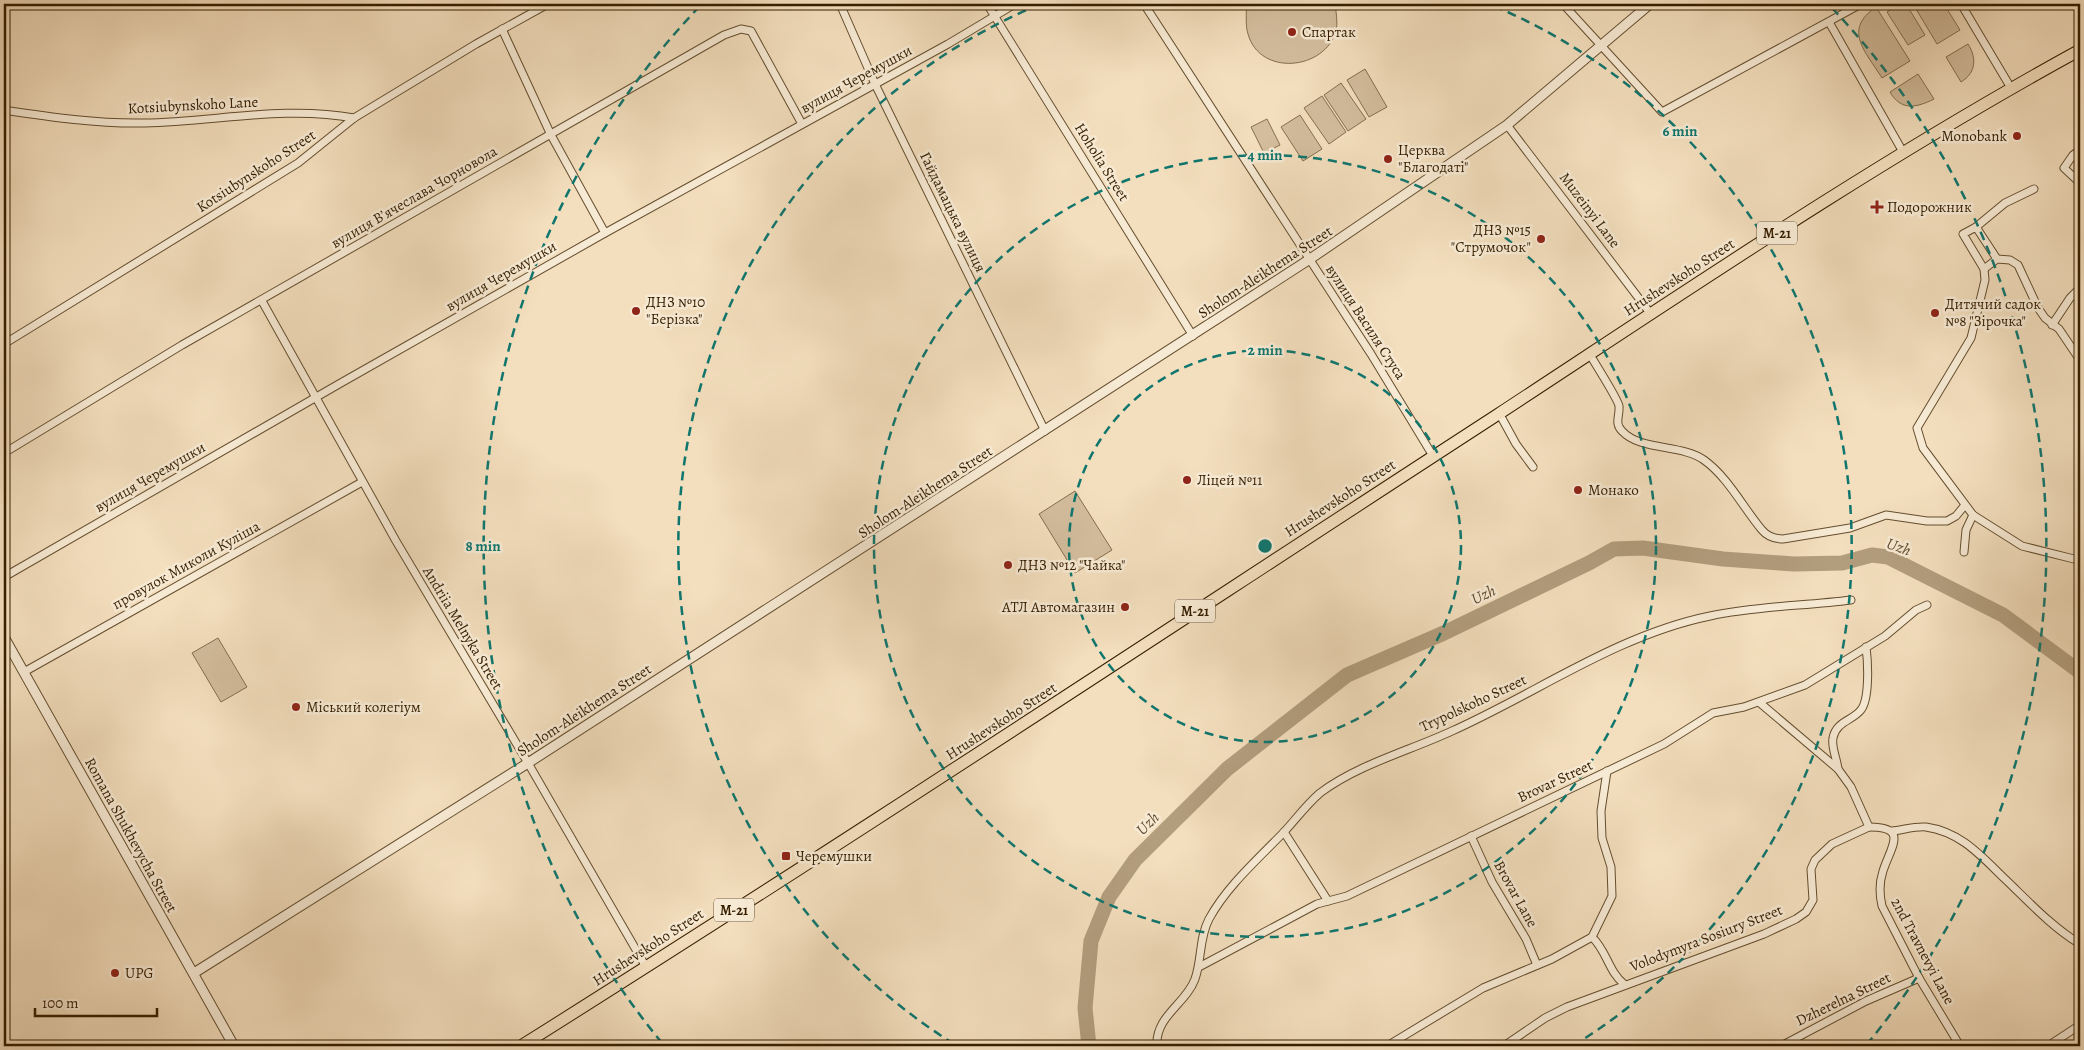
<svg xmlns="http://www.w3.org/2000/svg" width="2084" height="1050" font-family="Alegreya,serif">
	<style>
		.green { fill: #d3bd9d; stroke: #846e4e }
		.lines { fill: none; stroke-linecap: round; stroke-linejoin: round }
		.river { stroke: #b29d7d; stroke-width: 15 }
		.minor-casing { stroke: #644e2f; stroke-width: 9 }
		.tertiary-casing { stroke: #644e2f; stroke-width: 11 }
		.trunk-casing { stroke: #351e00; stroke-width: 13 }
		.minor { stroke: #f7ead4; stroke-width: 7 }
		.tertiary { stroke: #f7ead4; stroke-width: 9 }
		.trunk { stroke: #f3debd; stroke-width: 11 }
		.ring { fill: none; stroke: #0f766e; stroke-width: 2.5; stroke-dasharray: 9 6 }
		.poi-dot { fill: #8f2418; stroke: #f7ead4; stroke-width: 2 }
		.labels { text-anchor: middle; stroke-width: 5; stroke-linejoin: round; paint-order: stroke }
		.shield { fill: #f7ead4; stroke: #6f5b40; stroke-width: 1 }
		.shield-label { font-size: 14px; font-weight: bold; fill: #351e00 }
		.poi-label { font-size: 15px; fill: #351e00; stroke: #f7ead4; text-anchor: start }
		.street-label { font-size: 15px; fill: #351e00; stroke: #f7ead4 }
		.water-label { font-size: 16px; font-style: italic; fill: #614a2c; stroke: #f7ead4 }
		.centre { fill: #0f766e; stroke: #f7ead4; stroke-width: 2.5 }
		.ring-label { font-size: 15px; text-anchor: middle; font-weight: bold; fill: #0f766e; stroke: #f7ead4; stroke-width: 5; stroke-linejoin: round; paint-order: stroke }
	</style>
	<rect width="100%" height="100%" fill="#f3debd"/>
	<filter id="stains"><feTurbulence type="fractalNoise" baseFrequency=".004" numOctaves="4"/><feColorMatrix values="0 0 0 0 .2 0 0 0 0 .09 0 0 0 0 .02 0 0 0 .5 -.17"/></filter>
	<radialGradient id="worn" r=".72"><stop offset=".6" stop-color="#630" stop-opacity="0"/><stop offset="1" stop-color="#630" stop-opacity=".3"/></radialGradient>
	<g class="green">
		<path d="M1246 4H1335C1336 12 1338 23 1336 31 1325 70 1260 77 1248 34 1245 25 1247 13 1246 4Z"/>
		<path d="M1899 4H1906L1925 35 1908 45 1887 12Z"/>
		<path d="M1913 4H1944L1960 30 1937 44Z"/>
		<path d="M1876 7 1910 61 1882 78C1866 52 1842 30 1876 7Z"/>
		<path d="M1968 44C1977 58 1976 73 1961 82L1946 57Z"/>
		<path d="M1365 69 1387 107 1369 117 1347 80Z"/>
		<path d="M1918 74 1934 99C1916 108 1901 111 1890 92Z"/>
		<path d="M1341 83 1366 119 1348 131 1324 95Z"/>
		<path d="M1322 96 1346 132 1329 144 1304 108Z"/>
		<path d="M1300 115 1322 149 1303 161 1281 127Z"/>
		<path d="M1267 119 1280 145 1264 153 1251 127Z"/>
		<path d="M1075 491 1112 550 1075 573 1039 514Z"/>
		<path d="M218 638 247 687 221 702 192 653Z"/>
	</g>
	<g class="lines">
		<path class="river" d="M1089 1046 1085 1008 1091 941 1109 897 1135 860 1227 769 1347 675 1444 633 1589 563 1614 549 1643 548 1723 559 1794 564 1842 563 1872 555 1888 557 2003 615 2080 672"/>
		<g class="minor-casing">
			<g id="minor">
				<path d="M840 4 875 84 1045 431"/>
				<path d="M987 4 1193 336"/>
				<path d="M1144 4 1371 354 1433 456"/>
				<path d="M1563 4 1662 112 1861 4"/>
				<path d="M1961 4 2011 88"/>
				<path d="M1829 22 1903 152"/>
				<path d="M502 29 551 135 605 233"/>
				<path d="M4 110C50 117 98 124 145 123 214 122 285 105 354 118"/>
				<path d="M1507 125 1650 313"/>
				<path d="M2080 150 2073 155 2064 168 2080 183"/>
				<path d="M1976 227 2005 203 2034 189"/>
				<path d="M1997 259 1976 227 1963 234 1984 269 1985 280 1971 338 1917 428 1923 448 1973 515 2022 546 2074 559 2080 558"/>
				<path d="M1984 269 1997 259 2010 260 2018 265 2038 308 2045 318 2059 329 2080 360"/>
				<path d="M262 301 396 541 528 763 646 967"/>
				<path d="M2052 325 2070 298 2080 288"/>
				<path d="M4 344 298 163 354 118 476 44 548 4"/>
				<path d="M1589 353C1594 362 1618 399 1619 406 1620 416 1614 423 1622 431 1640 451 1682 444 1704 460 1728 477 1744 509 1762 530 1767 536 1775 539 1783 539L1850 528 1886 515 1927 521H1947L1956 516 1965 505"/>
				<path d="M1499 413 1516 444 1533 467"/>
				<path d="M4 453 182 345 724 35 741 29 751 31 802 124"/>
				<path d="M1964 552 1966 530 1973 515"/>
				<path d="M4 577 339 384 605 233 948 44 1015 4"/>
				<path d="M24 672 362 482"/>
				<path d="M1760 703 1838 769C1837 759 1831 747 1833 738 1836 722 1851 721 1860 711 1870 701 1868 662 1866 647"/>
				<path d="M1869 827C1909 827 1891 846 1883 871 1879 883 1879 893 1882 906L1919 978 1960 1046"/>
				<path d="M1892 831C1902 830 1916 826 1926 827 1961 832 1981 856 2005 879 2029 902 2052 927 2080 944"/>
				<path d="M1284 832 1328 901"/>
				<path d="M1471 836 1492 882 1526 939 1537 965"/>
				<path d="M1592 937C1607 951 1608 971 1624 984"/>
				<path d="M1199 967 1317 904 1347 896 1664 744 1713 713 1744 707 1805 685 1885 636 1916 610 1927 605"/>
				<path d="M1157 1046C1155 1016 1186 1004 1195 979 1202 959 1199 938 1209 919 1227 886 1258 859 1284 832 1296 819 1307 804 1320 793 1359 764 1409 751 1452 731 1537 693 1617 635 1710 616 1756 606 1804 606 1851 600"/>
				<path d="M1387 1046 1483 988 1552 959 1592 937 1612 896 1611 867 1602 838 1601 811 1607 771"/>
				<path d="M1504 1046 1545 1018 1567 1007 1764 934 1796 919 1806 912 1813 900 1811 869 1815 860 1832 844 1869 827 1851 787 1838 769"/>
				<path d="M1781 1046 1866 1001 1919 978"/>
				<path d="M2048 1046 2080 1025"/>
			</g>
		</g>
		<g class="tertiary-casing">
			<g id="tertiary">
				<path d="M4 637 234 1046"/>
				<path d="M194 973 528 763 1310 259 1507 125 1650 4"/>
			</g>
		</g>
		<g class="trunk-casing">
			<path id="trunk" d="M521 1046C849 840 1172 626 1497 415 1689 289 1879 160 2080 50"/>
		</g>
		<use href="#minor" class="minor"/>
		<use href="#tertiary" class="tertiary"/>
		<use href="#trunk" class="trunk"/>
	</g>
	<g class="ring">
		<circle cx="1265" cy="546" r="196"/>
		<circle cx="1265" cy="546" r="391"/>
		<path d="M954 1044A587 587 0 0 1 1036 6M1494 6A587 587 0 0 1 1576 1044"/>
		<path d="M662 1043A782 782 0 0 1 698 8M1832 8A782 782 0 0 1 1868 1043"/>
	</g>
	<g class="poi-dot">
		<circle cx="1292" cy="32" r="5"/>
		<circle cx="2017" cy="136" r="5"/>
		<circle cx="1388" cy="159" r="5"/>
		<path d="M1874.5 199.5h5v5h5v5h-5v5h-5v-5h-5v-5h5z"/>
		<circle cx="1541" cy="239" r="5"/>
		<circle cx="636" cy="311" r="5"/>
		<circle cx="1935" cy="313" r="5"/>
		<circle cx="1187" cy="480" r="5"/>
		<circle cx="1578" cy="490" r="5"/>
		<circle cx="1008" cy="565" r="5"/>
		<circle cx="1125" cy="607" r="5"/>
		<circle cx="296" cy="707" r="5"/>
		<rect x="781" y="851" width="10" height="10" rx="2.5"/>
		<circle cx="115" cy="973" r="5"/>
	</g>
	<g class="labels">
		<g class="shield">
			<rect x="1757" y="221.5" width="40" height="23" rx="4"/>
			<rect x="1175" y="599.5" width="40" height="23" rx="4"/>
			<rect x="714" y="898.5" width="40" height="23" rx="4"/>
		</g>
		<g class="shield-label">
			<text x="1777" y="238">М-21</text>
			<text x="1195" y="616">М-21</text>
			<text x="734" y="915">М-21</text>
		</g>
		<g class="poi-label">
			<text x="1302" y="37">Спартак</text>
			<text x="2007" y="141" text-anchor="end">Monobank</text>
			<text x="1398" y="155">Церква<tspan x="1398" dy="17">"Благодаті"</tspan></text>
			<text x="1887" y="212">Подорожник</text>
			<text x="1531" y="235" text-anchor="end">ДНЗ №15<tspan x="1531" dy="17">"Струмочок"</tspan></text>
			<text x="646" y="307">ДНЗ №10<tspan x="646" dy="17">"Берізка"</tspan></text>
			<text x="1945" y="309">Дитячий садок<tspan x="1945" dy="17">№8 "Зірочка"</tspan></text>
			<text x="1197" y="485">Ліцей №11</text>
			<text x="1588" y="495">Монако</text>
			<text x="1018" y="570">ДНЗ №12 "Чайка"</text>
			<text x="1115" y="612" text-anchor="end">АТЛ Автомагазин</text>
			<text x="306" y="712">Міський колегіум</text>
			<text x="796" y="861">Черемушки</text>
			<text x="125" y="978">UPG</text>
		</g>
		<g class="street-label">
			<text transform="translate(856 79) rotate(-29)" y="5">вулиця Черемушки</text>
			<text transform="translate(193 105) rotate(-3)" y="5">Kotsiubynskoho Lane</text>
			<text transform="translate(1102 162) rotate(58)" y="5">Hoholia Street</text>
			<text transform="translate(256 171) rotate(-33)" y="5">Kotsiubynskoho Street</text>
			<text transform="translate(414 197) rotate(-30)" y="5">вулиця Вʼячеслава Чорновола</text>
			<text transform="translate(1590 210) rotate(53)" y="5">Muzeinyi Lane</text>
			<text transform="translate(953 212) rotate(64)" y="5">Гайдамацька вулиця</text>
			<text transform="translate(1265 272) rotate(-33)" y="5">Sholom-Aleikhema Street</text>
			<text transform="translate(501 276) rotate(-30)" y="5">вулиця Черемушки</text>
			<text transform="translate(1679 277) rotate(-33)" y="5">Hrushevskoho Street</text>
			<text transform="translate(1366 322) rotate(57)" y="5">вулиця Василя Стуса</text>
			<text transform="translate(150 477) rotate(-30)" y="5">вулиця Черемушки</text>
			<text transform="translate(925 492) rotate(-33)" y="5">Sholom-Aleikhema Street</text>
			<text transform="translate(1340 498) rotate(-33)" y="5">Hrushevskoho Street</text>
			<text transform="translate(186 565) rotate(-29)" y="5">провулок Миколи Куліша</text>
			<text transform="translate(463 628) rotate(59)" y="5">Andriia Melnyka Street</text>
			<text transform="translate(1473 703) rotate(-25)" y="5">Trypolskoho Street</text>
			<text transform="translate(584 710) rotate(-33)" y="5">Sholom-Aleikhema Street</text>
			<text transform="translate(1001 721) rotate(-33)" y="5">Hrushevskoho Street</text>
			<text transform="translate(1555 781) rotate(-25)" y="5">Brovar Street</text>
			<text transform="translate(131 835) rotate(61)" y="5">Romana Shukhevycha Street</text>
			<text transform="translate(1516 894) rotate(61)" y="5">Brovar Lane</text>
			<text transform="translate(1706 938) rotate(-21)" y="5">Volodymyra Sosiury Street</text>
			<text transform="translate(648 947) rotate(-33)" y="5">Hrushevskoho Street</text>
			<text transform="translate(1923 951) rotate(62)" y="5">2nd Travnevyi Lane</text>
			<text transform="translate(1843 999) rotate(-26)" y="5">Dzherelna Street</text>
		</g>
		<g class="water-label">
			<text transform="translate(1899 546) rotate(20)" y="6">Uzh</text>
			<text transform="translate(1483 594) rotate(-26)" y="6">Uzh</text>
			<text transform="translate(1147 823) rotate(-45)" y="6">Uzh</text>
		</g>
	</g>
	<circle cx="1265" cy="546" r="8" class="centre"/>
	<g class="ring-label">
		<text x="1680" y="136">6 min</text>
		<text x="1265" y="160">4 min</text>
		<text x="1265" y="355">2 min</text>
		<text x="483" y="551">8 min</text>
	</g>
	<rect width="2084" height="1050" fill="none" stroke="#f3debd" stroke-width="20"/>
	<rect x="5" y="5" width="2074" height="1040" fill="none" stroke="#351e00" stroke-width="2.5"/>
	<rect x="10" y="10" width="2064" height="1030" fill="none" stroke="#351e00"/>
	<path d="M35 1008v8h122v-8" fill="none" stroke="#351e00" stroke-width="2.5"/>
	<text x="42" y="1008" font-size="15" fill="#351e00" stroke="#f7ead4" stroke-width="4" paint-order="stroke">100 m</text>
	<rect width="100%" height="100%" filter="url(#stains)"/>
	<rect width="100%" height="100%" fill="url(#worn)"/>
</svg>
